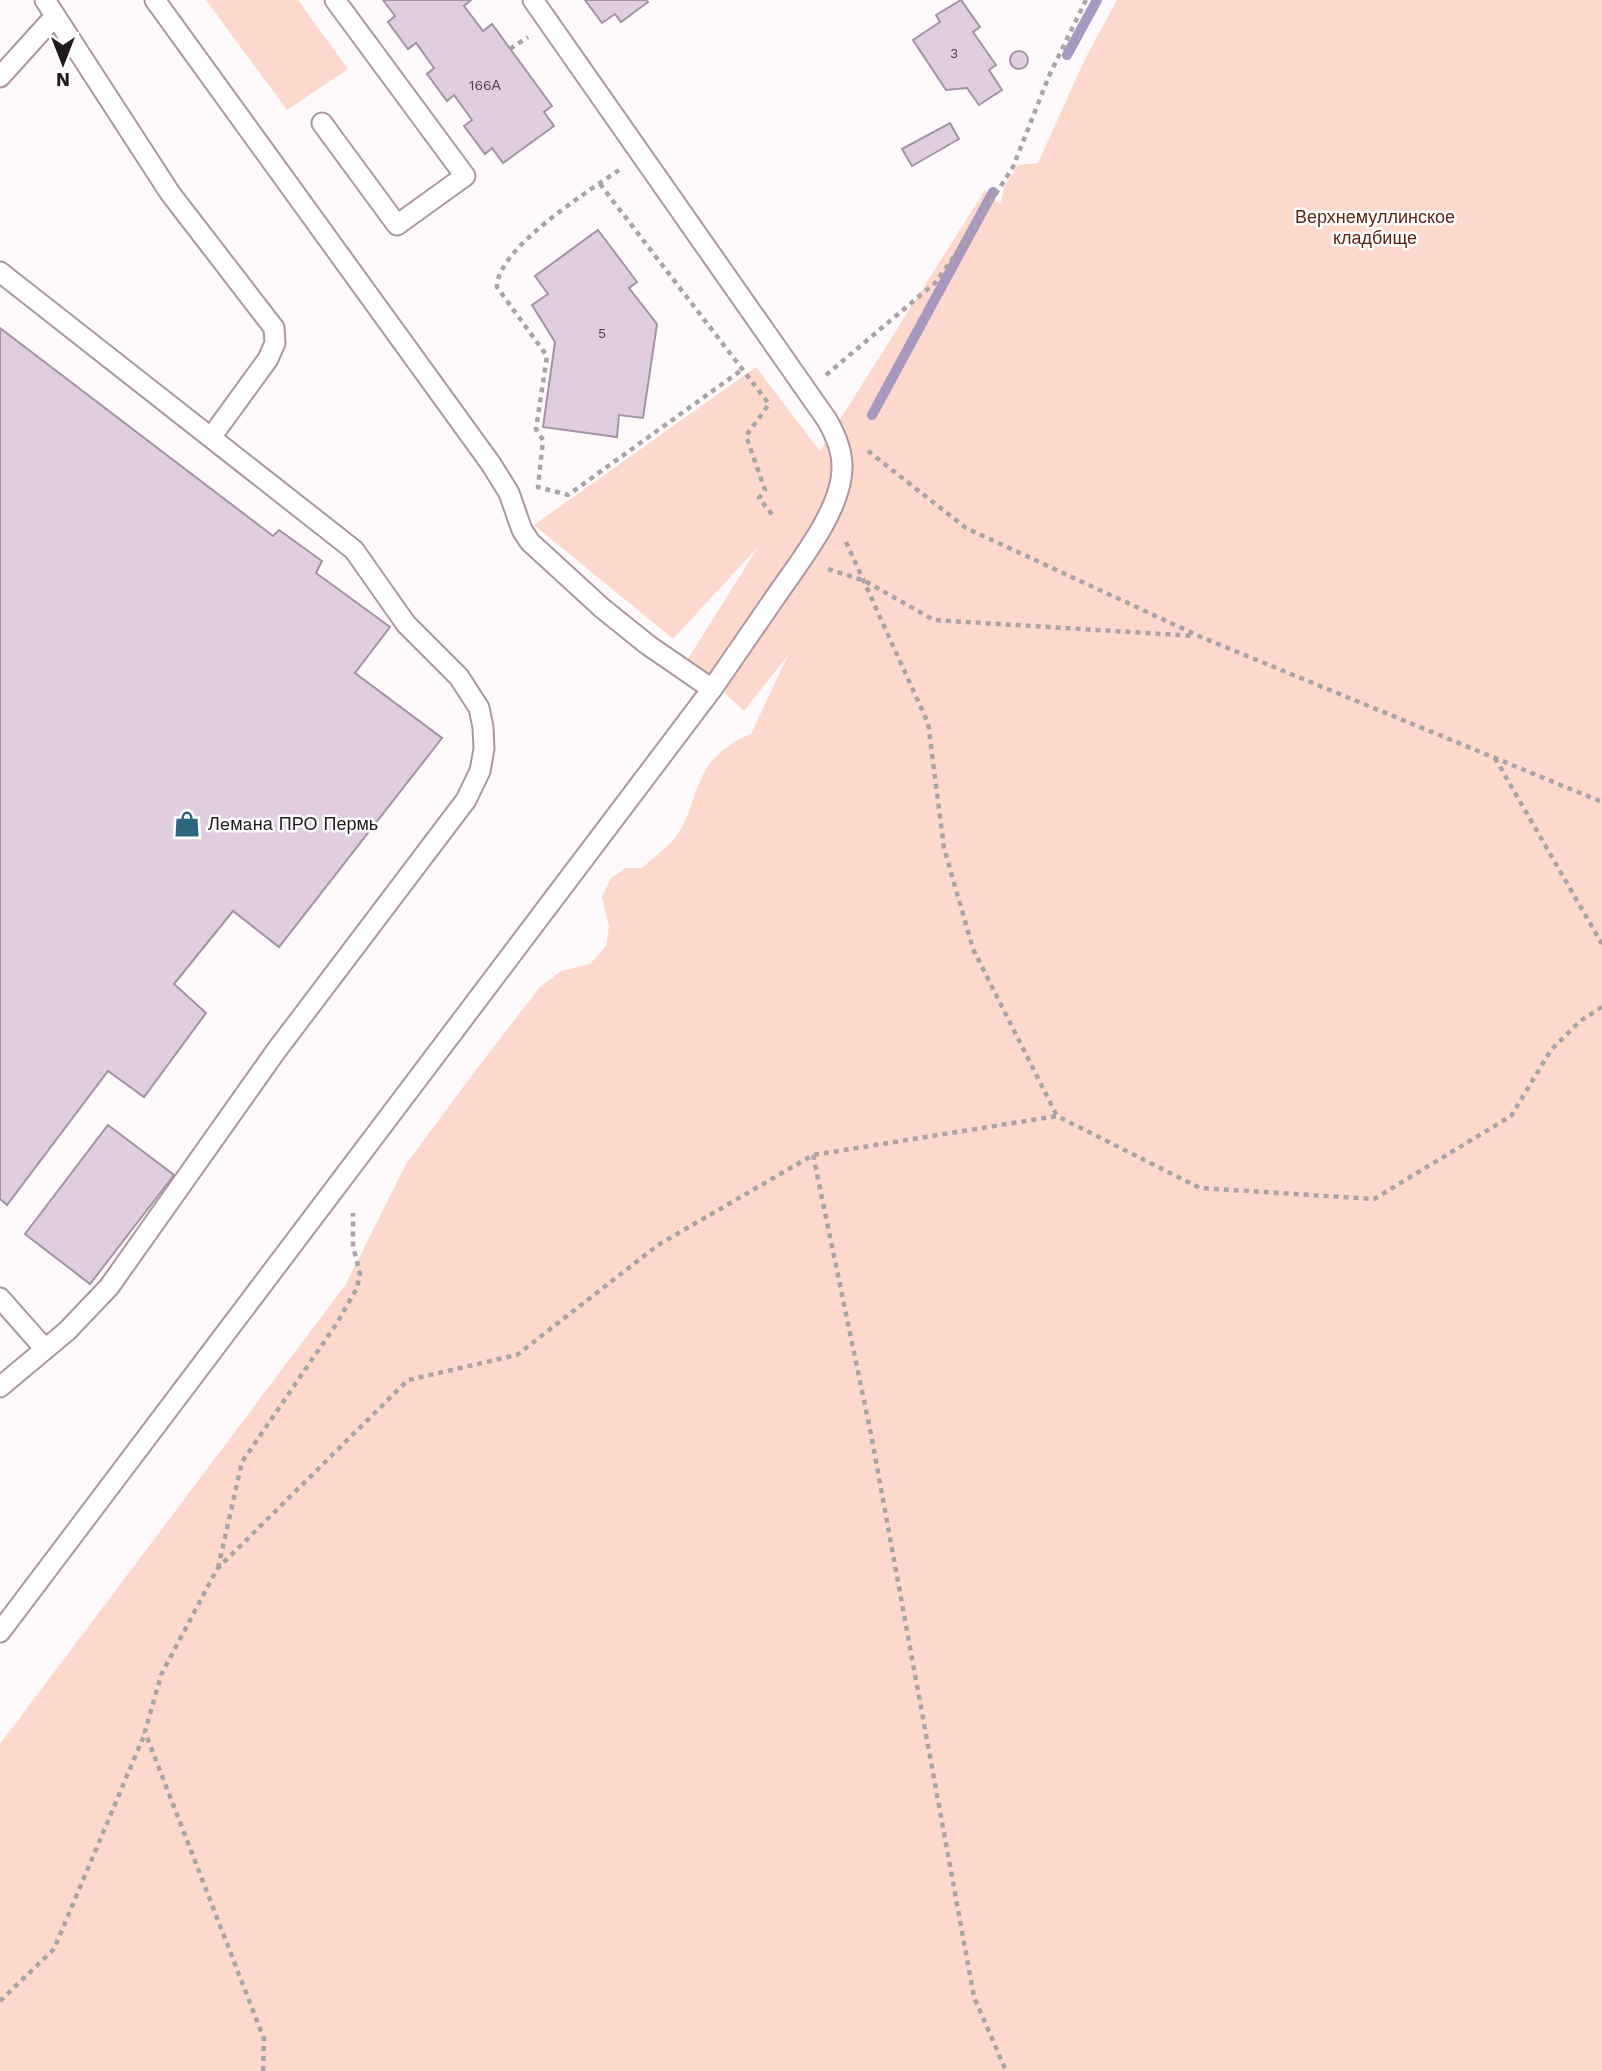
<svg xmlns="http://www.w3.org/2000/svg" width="1602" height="2071" font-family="'Work Sans',sans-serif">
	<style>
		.green { fill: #fdd9cd }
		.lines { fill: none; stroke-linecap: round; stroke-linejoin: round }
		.stream { stroke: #a798bf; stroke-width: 10 }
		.building { fill: #e0cde0; stroke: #a493a4; stroke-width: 2 }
		.lane-casing { stroke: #ae96a0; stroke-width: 23 }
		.path { stroke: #aaa4a7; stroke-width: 4.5; stroke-dasharray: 5 5; stroke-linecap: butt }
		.lane { stroke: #fff; stroke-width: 19 }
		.labels { text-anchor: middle; stroke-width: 5; stroke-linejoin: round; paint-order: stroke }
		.number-label { font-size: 14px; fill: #52464e }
		.park-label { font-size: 18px; fill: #5d2511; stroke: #fff }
		.poi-label { font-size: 18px; fill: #22191d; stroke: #fff; text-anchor: start }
	</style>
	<rect width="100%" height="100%" fill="#fef9fb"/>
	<g class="green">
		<path d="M206 0H298L348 69 287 110Z"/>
		<path d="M1117 0H1602V2071H0V1744L346 1284 406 1164 475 1071 540 987 561 971 590 964 606 946 609 926 602 897 611 878 626 868H642C652 858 666 849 675 838 689 821 692 796 702 777 710 758 731 741 751 734L788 655 744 711 688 659 758 547 673 639 534 525 756 367 820 451 985 190 1000 204 1005 185 1018 165 1038 163 1085 59Z"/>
	</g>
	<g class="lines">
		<g class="stream">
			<path d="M1067 55 1097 0"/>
			<path d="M872 415 993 192"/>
		</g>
	</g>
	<g class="building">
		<path d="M383 0H471L464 6 483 31 492 24 552 106 544 112 554 126 503 163 492 148 485 154 464 126 472 120 454 95 447 101 427 74 434 68 416 43 408 49 388 22 395 16Z"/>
		<path d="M585 0H646L648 2 621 22 615 14 602 23Z"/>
		<path d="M961 0 980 27 973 32 996 65 989 70 1002 90 979 105 967 88 946 90 913 40 940 22 936 15Z"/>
		<circle cx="1019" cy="60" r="9"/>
		<path d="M950 123 959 139 912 166 902 149Z"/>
		<path d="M598 230 637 282 629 288 657 324 643 418 619 415 617 437 543 427 555 342 532 305 548 294 535 276Z"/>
		<path d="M0 328 273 536 279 530 322 561 316 573 390 627 355 673 442 738 279 947 233 911 174 984 206 1013 144 1097 108 1071 7 1205 0 1199Z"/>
		<path d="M108 1125 174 1175 90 1284 25 1234Z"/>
	</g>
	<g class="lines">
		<g class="lane-casing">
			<g id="lane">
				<path d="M45 0 170 193 274 328 275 343 268 359 212 436"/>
				<path d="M155 0 491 464 509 493 522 530 530 542 602 608 648 645 712 689"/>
				<path d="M0 77 55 16"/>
				<path d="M322 123 397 225 465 176 335 0"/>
				<path d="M0 272 354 550 406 624 459 677 479 708 483 727 484 749 480 771 466 800 276 1051 109 1287 67 1331 0 1387"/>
				<path d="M0 1298 45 1349"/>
				<path d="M0 1632 712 689C733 659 753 629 774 599 797 565 843 509 842 466 842 450 835 434 827 420L533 0"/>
			</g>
		</g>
		<g class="path">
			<path d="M510 49 528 37"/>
			<path d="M619 170C589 191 497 248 497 287L547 356 536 429 543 440 538 487 568 495 743 369"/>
			<path d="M600 184 769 404 746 436 765 490 759 498 774 517"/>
			<path d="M826 375 936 282 974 228 1013 167 1049 76 1086 0"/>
			<path d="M868 451 966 528 1201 637 1602 802"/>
			<path d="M846 542 928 723 944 848 973 949 1057 1116"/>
			<path d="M828 569 865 581 934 620 1195 636"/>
			<path d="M1495 758 1602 944"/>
			<path d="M813 1155 871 1434 974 1997 1006 2071"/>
			<path d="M218 1568 242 1462 337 1323 357 1288 360 1273 353 1247V1213"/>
			<path d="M0 2001 54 1949 145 1733"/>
			<path d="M263 2071 264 2039 145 1732 161 1675 217 1569 408 1380 517 1355 658 1245 813 1155 1057 1116 1200 1188 1374 1199 1511 1116 1551 1050 1580 1021 1602 1007"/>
		</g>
		<use href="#lane" class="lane"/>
	</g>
	<defs>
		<g id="shop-bare" transform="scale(2.1)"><path d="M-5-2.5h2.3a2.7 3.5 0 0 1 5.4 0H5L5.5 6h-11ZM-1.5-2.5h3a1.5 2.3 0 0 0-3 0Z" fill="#2c677f" stroke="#fff" stroke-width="2.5" paint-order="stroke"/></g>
	</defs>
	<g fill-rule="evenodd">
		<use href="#shop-bare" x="187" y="824"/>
	</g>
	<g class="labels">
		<g class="number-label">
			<text x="954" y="58">3</text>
			<text x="485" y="90">166А</text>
			<text x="602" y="338">5</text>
		</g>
		<g class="park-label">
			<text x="1375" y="223">Верхнемуллинское<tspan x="1375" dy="21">кладбище</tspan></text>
		</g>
		<g class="poi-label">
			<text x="208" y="830">Лeмaна ПРО Пермь</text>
		</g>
	</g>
	<g transform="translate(63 63) rotate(180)" stroke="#ffffff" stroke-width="5" paint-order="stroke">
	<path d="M0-5L12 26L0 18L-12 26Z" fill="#22191d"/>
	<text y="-10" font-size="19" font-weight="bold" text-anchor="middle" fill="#22191d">N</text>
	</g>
</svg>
